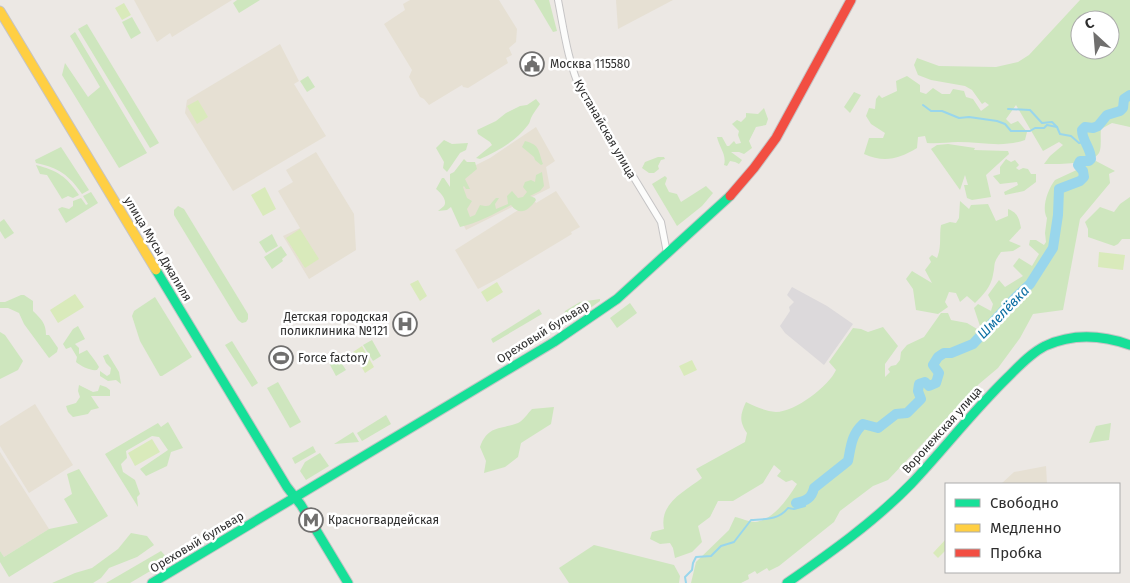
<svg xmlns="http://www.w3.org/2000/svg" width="1130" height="583" font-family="'Fira Sans',sans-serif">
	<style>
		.industrial { fill: #dcd9db }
		.education { fill: #e6e0d3 }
		.green { fill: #cee6be; fill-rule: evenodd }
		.pitch { fill: #d9eabb }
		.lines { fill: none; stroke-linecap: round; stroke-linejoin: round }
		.stream { stroke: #99d6ec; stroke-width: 2 }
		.river { stroke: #99d6ec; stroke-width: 10 }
		.street-casing { stroke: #c5c4c5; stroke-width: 8 }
		.fast-casing { stroke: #c5c4c5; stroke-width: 11 }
		.slow-casing { stroke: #c5c4c5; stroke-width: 11 }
		.jam-casing { stroke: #c5c4c5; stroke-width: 11 }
		.street { stroke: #fcfcfb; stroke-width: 6 }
		.fast { stroke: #16e098; stroke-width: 9 }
		.slow { stroke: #ffcf43; stroke-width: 9 }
		.jam { stroke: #f24e42; stroke-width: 9 }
		.labels { text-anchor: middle; stroke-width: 5; stroke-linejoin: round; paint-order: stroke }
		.poi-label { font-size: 12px; fill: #2e2e2e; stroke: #fff; text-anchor: start }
		.street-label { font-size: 12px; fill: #2e2e2e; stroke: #fff }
		.water-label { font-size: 14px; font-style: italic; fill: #0d6fa3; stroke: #fff }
	</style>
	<rect width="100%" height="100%" fill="#ece8e4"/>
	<path class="industrial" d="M792 287 827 306 853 324 824 365 785 333 780 326 790 311 789 307 794 302 787 295Z"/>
	<g class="education">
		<path d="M134 0H232L172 37 170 33 157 42Z"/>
		<path d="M410 0H499L517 29 516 42 509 48 512 55 506 58 508 63 468 88 463 87 462 85 429 105 424 99 420 97 409 77 412 70 384 24 405 10 403 4Z"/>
		<path d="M616 0H673L618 29Z"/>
		<path d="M280 44 299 81 294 84 326 136 233 191 185 113 187 100Z"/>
		<path d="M536 127 555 161 546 167 550 188 466 230 456 210 454 176 490 158Z"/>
		<path d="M316 152 354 214 356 250 309 279 283 236 300 228 278 191 293 182 286 170Z"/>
		<path d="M556 191 580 227 571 232 572 234 499 278 478 289 455 250 534 200 536 203Z"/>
		<path d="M35 404 73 465 29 493 0 446V426Z"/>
		<path d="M0 452 49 529 4 557 0 551Z"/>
		<path d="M1046 466 1047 484H1001L1014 472Z"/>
	</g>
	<g class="green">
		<path d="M237 0H260L239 13 233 3Z"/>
		<path d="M534 0H549L557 31 553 32Z"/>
		<path d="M1080 0H1130V127L1112 123 1101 129C1100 136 1102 147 1099 153 1092 165 1056 164 1044 164L1050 156 1063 145 1059 142 1043 151 1016 105 1006 119 1011 124 1018 121 1027 132 1025 140C1003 148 981 142 958 142 948 142 937 144 927 143L925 136 918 137 917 148C899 159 884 163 864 154L869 138H883L885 133 871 124 866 116 869 108 875 109 876 99 879 95 882 98 897 91 896 81 907 76 920 85V92L926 94 933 88 942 94H950L953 89 964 91 966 97 973 99 981 111 989 105 985 102 982 104 972 90 965 86 931 80 918 75 914 65 917 58 939 66 996 67 1018 62 1029 55ZM1080 20H1110V50H1080Z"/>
		<path d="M132 17 141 33 131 39 122 22Z"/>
		<path d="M87 24 159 143 150 148 78 29Z"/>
		<path d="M75 32 147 153 119 168 62 75 65 63 88 97 100 87 70 36Z"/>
		<path d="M308 76 315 87 307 92 300 81Z"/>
		<path d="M854 92 861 95 850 113 844 107Z"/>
		<path d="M536 99 540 104C537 109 533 113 531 118 530 120 530 123 528 125 516 141 498 151 480 159L476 158 492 145 490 142 478 134 477 130 496 121 506 113 520 106 527 105Z"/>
		<path d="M764 108 768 119 766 125 756 127 749 141 752 148 744 154 739 152H731L742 160 739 164 735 162 730 161 727 166 724 165C727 155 719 147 717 137H722L727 146H729L734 141 736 144 741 143 738 135 739 131 732 124 737 120 741 122 746 117V113L758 114Z"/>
		<path d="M444 140 452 144 468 143 466 150 460 153 447 172 443 168 444 162 436 148Z"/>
		<path d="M525 141C540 145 538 150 543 164L541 165 535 160 534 157 522 147Z"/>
		<path d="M948 144 975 148 974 150 1008 151 1009 154 986 175 991 197 972 200 967 198 964 185H968L965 175 960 190 931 149 937 145Z"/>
		<path d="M61 147 89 190 82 194C69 175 59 168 36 163L35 160Z"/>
		<path d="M658 157H664L665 159 661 160 658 166 659 169 654 173H649L642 168 645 162Z"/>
		<path d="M464 159 467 162H475L477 169 465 179 470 189H466L464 186 463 187 467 198 472 201 467 209 470 217 475 215 480 205C492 208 489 204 496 198H499L495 204 496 209 508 204 507 196 512 191 518 198 523 197 527 192 523 187 525 182 531 180 535 182 536 175 542 172 544 186 540 191 530 196 535 198 536 200C529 210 520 217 511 205 494 214 478 223 460 227L451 207 447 210 438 211C440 209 442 208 444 206 448 200 440 192 436 189L442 178H444L450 187V174L454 172Z"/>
		<path d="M1006 159 1011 162 1015 160 1019 165 1016 168 1019 170 1023 168 1028 169 1031 174H1036V182L1024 191 1005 195 1004 192 1018 185 1017 182 1000 184 993 176 1000 174V167Z"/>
		<path d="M1096 161 1115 171 1109 174 1110 183 1080 219 1063 310 1033 314 1020 338 998 368 979 384 888 480 873 486 840 511 834 522 779 566 769 571 767 568 757 574 755 571 748 575 749 579 741 583H691L696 562 729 530 735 517C741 518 749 522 755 522 774 520 788 498 797 484L792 480 786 482 777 476 781 471 774 465 763 483 733 501H718L710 517 698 526 702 542 692 552 675 558 673 548 670 543 660 544 650 539 652 532 664 529C659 503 684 492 702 478L696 469 745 442 747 433C739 421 740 415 746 402 756 407 765 411 776 412 795 412 829 386 836 370L829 362 853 328 861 329 868 332 883 327 898 346 885 364V377L890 372 888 369 891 366 896 365 900 360 901 352 907 345 924 337 941 313H948L951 320 967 323 977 329 980 326 974 308 978 304 991 311 993 304 988 295 999 280 1005 287 1023 276 1013 266 1019 258 1032 266 1039 254 1029 245 1030 240H1036L1044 245 1046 242 1045 233 1047 218C1041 208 1048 189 1055 180Z"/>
		<path d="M36 165C58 171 66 176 79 195L73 198 68 196 62 199 47 175 40 174Z"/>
		<path d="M665 176 667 178 665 184 669 192 677 194 681 202 706 186 713 193 702 206 677 226 652 184Z"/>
		<path d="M91 192 98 203 66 223 58 209 62 207 69 209 73 206V201L81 198 86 205 88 204 83 196Z"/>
		<path d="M1130 197V239H1122L1118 244 1114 246 1088 237V229L1085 222 1100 207 1114 212 1120 204Z"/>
		<path d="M960 201 969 209 971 205 988 204 996 221 1008 216V209C1018 213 1019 218 1021 228L1009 241 1021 246 1013 251 1001 252C992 265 996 262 993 275 991 287 983 295 975 303L967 296 960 302 956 293 949 292 945 302 948 307 938 314 916 310 913 289 906 279 912 271 932 283 925 270 931 262 929 258 932 255 937 258C942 246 939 236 941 225L950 222 956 223 959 218Z"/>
		<path d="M178 206 184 209 248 314V319L246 322 242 323 238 320 174 215V210Z"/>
		<path d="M4 219 14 233 5 239 0 231V222Z"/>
		<path d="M272 234 278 246 266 253 259 242Z"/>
		<path d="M281 246 287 255 282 259 283 261 272 269 264 257Z"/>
		<path d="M21 295H24L33 301V311C41 319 46 323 46 335H49L58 348 57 352 49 358 24 324 19 313 8 308H0V302H5Z"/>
		<path d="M155 297 192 357 162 376H160L140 341 132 316 134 311Z"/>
		<path d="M600 299V301L572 321H567L564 315 565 311 580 302Z"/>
		<path d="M630 303 637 313 617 328 610 318Z"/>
		<path d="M539 309 542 314 493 343 491 339Z"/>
		<path d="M78 326 85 339 75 344 79 348V354L87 350C91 356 96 361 99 367L97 370C90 371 81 366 76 362L77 357 71 347 66 349 63 344 73 329Z"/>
		<path d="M0 332 5 335 23 361 18 370 0 379Z"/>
		<path d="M372 340 381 356 373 361 363 345Z"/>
		<path d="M232 341 258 383 252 387 225 345Z"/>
		<path d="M108 354 119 372 121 384 116 380 108 381 100 376V371L107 376 110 374 111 368 106 363 103 356Z"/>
		<path d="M338 358 346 370 336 376 329 363Z"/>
		<path d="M278 382 301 422 290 428 267 388Z"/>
		<path d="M79 385 93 392 98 391 100 385 106 387 110 390V396H91L99 408 91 410 88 414 73 417 68 412 66 406 76 403 80 397 78 391Z"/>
		<path d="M554 407 551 424 521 443 518 457 505 467 484 473 486 461 480 447C488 425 500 430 518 423 523 421 528 413 532 409Z"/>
		<path d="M386 415 391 424 362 441 357 433Z"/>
		<path d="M168 422 183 448 171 452 167 466 146 476 140 469 168 450 159 437 152 436 126 451 127 458 121 464 123 472 135 480 140 494 137 497 138 507 105 454 158 423 161 427Z"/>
		<path d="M1111 423 1109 440 1089 443 1096 426Z"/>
		<path d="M353 432 359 442 334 444Z"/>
		<path d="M313 446 316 452 295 464 292 458Z"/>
		<path d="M320 453 329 466 306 480 300 471 305 462Z"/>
		<path d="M79 469 108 516 9 577 0 562V551L4 557 49 529 78 523 64 499 72 494 67 474Z"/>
		<path d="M131 533 147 536 154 545 137 557 109 568 101 578 93 583H52L75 573 92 568 118 549Z"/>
		<path d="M594 545 674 565 680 576 679 583H569L559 568Z"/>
		<path d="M161 551 169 560 130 583H106Z"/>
	</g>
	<g class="pitch">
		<path d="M124 3 131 15 122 20 115 8Z"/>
		<path d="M198 100 208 117 197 124 187 106Z"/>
		<path d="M265 187 276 209 263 216 251 195Z"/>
		<path d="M300 229 319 259 305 268 286 238Z"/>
		<path d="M1099 252 1125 255 1123 270 1098 267Z"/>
		<path d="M418 280 427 296 420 301 410 284Z"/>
		<path d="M497 282 503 292 487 302 481 292Z"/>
		<path d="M75 294 84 307 58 323 50 310Z"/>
		<path d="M362 346 374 367 365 373 353 352Z"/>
		<path d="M692 360 697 370 684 376 679 366Z"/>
		<path d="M152 439 160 452 135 466 128 453Z"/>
		<path d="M946 539V550L938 558 933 553Z"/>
	</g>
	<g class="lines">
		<g class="stream">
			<path d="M923 105 931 111H942L959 118 969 117 997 121 1005 124 1011 131H1030L1035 128H1044L1047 125 1057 127 1060 134 1071 136 1079 143 1084 142"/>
			<path d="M1008 109 1030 110 1042 123 1052 122 1057 127"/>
			<path d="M686 583 685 577 692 570 693 563 696 557 711 556 721 546 734 542 751 520C765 519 779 520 788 508L794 509 805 506 806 501"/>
		</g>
		<path class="river" d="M796 503C806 501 812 498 814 488L848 461C851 447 851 435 863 424L878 428 896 414 907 413 921 399 918 391 919 384 925 382 929 386 936 383 939 373 933 365 938 357 944 353H951L973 344 1016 297 1030 284 1053 248 1058 215 1059 189 1080 181 1084 177 1083 171 1078 165 1080 161H1089L1091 159C1091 148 1082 141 1082 130L1085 127 1093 128 1098 126 1107 115 1120 111 1123 108 1124 99 1130 95"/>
		<g class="street-casing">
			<path id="street" d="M558 0C564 31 568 62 581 91L661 222 667 253"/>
		</g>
		<g class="fast-casing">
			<g id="fast">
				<path d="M156 270 287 487 301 505 348 583"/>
				<path d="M152 583 554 342 617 299 730 196"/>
				<path d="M787 583C830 553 874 522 911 484 944 449 973 411 1008 377 1019 366 1031 353 1045 346 1073 333 1102 335 1130 345"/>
			</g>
		</g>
		<g class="slow-casing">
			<path id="slow" d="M0 11 156 270"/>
		</g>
		<g class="jam-casing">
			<path id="jam" d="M730 196 754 168 776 138 851 0"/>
		</g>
		<use href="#street" class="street"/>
		<use href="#fast" class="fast"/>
		<use href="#slow" class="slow"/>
		<use href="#jam" class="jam"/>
	</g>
	<defs>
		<g id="civic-ring" transform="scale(1.25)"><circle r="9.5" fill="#fff" stroke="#706f6e" stroke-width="1.5"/><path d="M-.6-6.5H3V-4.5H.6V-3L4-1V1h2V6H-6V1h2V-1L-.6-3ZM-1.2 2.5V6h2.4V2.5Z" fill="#706f6e"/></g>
		<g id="hospital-ring" transform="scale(1.25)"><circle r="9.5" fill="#fff" stroke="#706f6e" stroke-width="1.5"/><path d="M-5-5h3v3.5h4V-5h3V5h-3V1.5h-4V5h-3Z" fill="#706f6e"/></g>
		<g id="stadium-ring" transform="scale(1.25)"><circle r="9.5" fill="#fff" stroke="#706f6e" stroke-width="1.5"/><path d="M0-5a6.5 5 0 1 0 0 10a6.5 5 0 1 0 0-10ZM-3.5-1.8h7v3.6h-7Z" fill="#706f6e"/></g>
		<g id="metro-ring" transform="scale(1.25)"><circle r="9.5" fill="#fff" stroke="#706f6e" stroke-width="1.5"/><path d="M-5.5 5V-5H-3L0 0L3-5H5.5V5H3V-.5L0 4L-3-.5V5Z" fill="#706f6e"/></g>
	</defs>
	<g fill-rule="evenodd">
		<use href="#civic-ring" x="532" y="64"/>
		<use href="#hospital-ring" x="405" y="324"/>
		<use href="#stadium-ring" x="281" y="358"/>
		<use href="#metro-ring" x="311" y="520"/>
	</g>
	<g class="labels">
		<g class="poi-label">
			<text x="550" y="68">Москва 115580</text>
			<text x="388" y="321" text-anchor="end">Детская городская<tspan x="388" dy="14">поликлиника №121</tspan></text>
			<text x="298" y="362">Force factory</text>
			<text x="328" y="524">Красногвардейская</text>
		</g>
		<g class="street-label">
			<text transform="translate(605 129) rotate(60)" y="4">Кустанайская улица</text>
			<text transform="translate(158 249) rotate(59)" y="4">улица Мусы Джалиля</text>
			<text transform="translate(543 332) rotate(-32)" y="4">Ореховый бульвар</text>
			<text transform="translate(942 430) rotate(-48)" y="4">Воронежская улица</text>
			<text transform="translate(197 542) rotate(-31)" y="4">Ореховый бульвар</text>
		</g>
		<g class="water-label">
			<text transform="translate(1003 312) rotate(-46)" y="5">Шмелёвка</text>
		</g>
	</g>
	<rect x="945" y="483" width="175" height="90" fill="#ffffff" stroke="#ababab"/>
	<rect x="955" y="499" width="25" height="8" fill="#16e098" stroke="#ababab"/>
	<text x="990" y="508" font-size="15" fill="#2e2e2e">Свободно</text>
	<rect x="955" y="524" width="25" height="8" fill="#ffcf43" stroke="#ababab"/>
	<text x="990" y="533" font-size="15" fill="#2e2e2e">Медленно</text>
	<rect x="955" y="549" width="25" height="8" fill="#f24e42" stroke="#ababab"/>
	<text x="990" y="558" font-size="15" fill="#2e2e2e">Пробка</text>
	<g transform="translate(1095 35) rotate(334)"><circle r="24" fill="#ffffff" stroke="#ababab"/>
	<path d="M0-4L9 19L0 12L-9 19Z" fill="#706f6e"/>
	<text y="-8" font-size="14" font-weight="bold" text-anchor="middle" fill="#2e2e2e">С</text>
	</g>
</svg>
